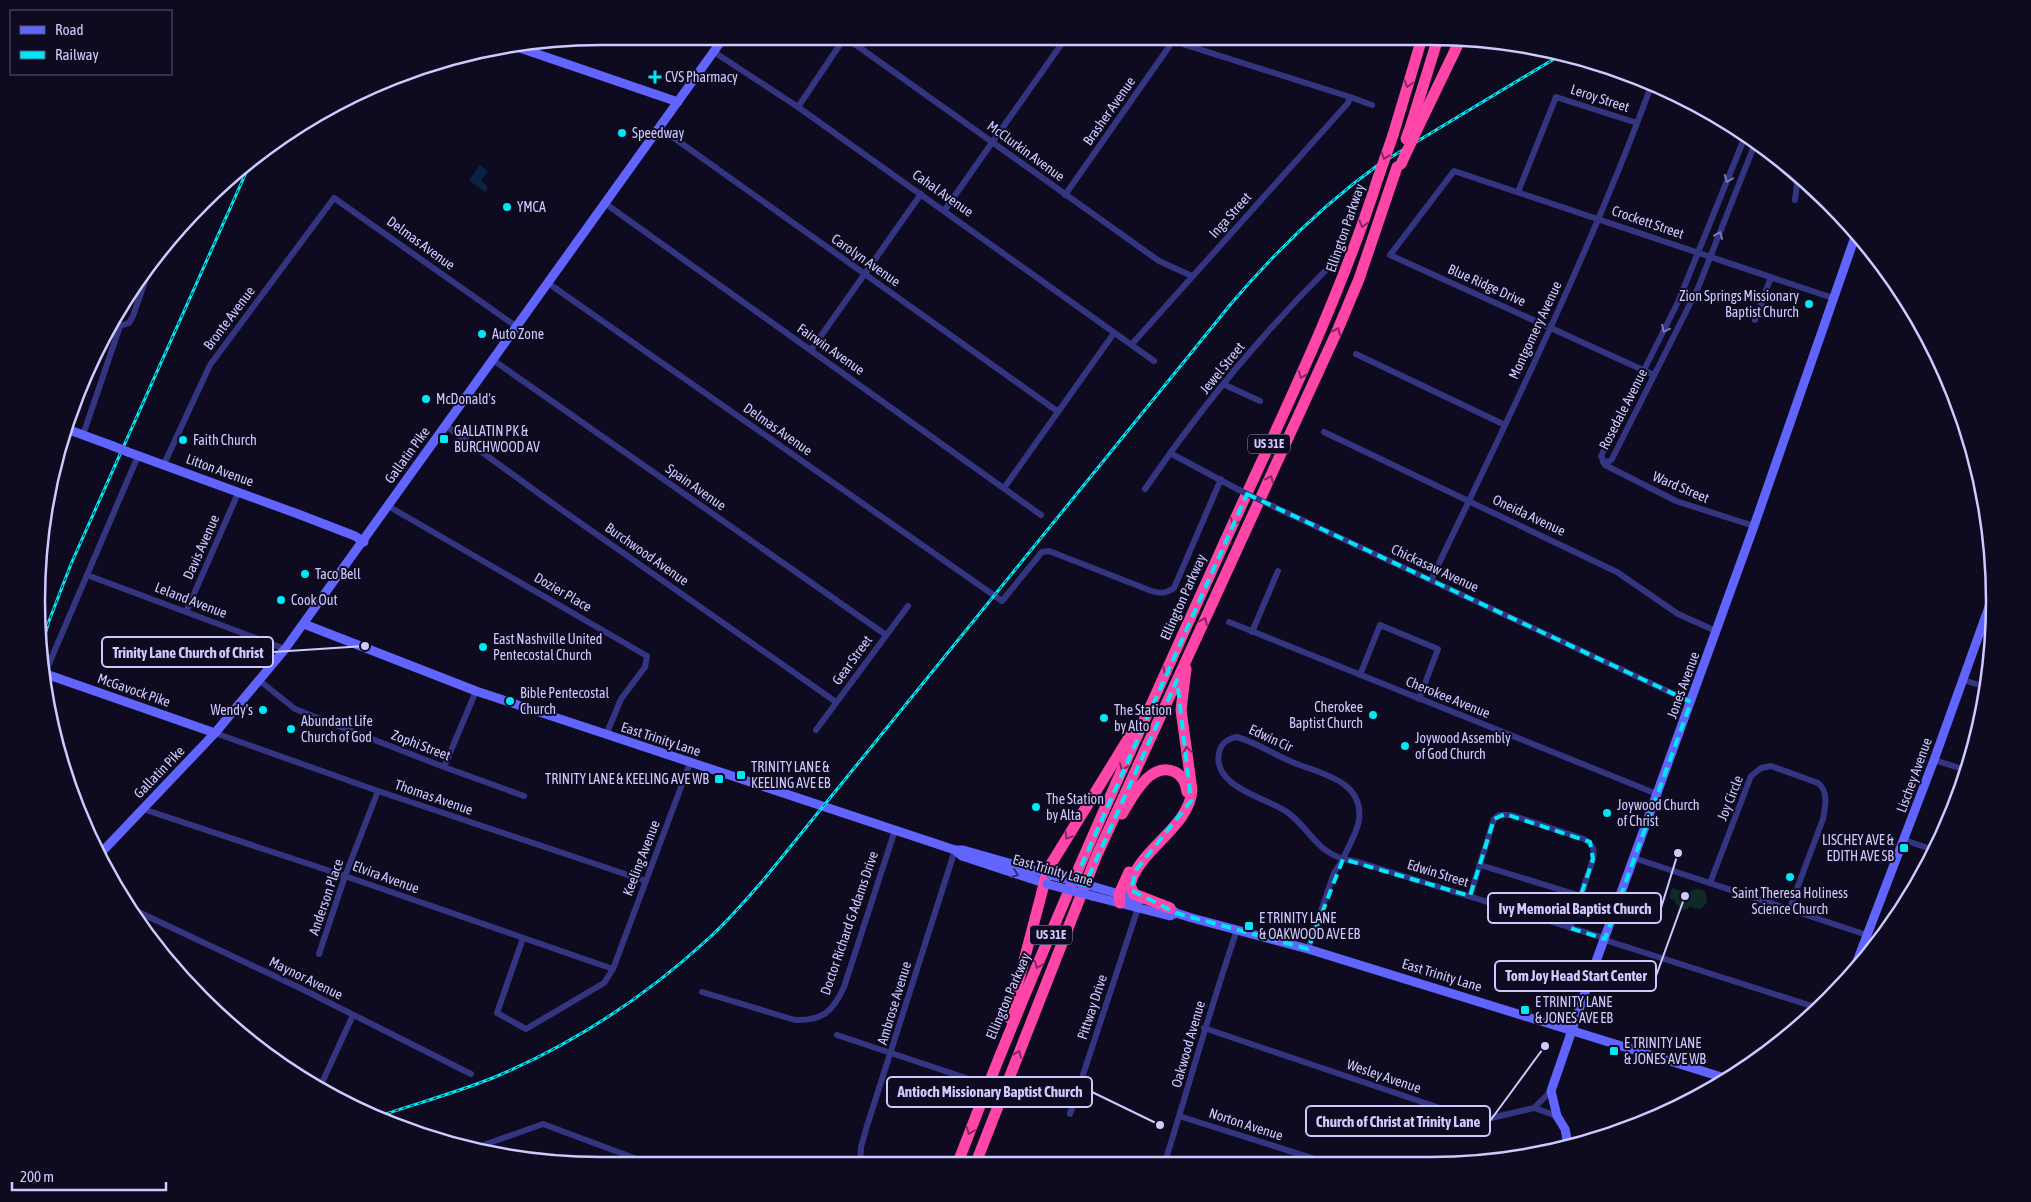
<svg xmlns="http://www.w3.org/2000/svg" width="2031" height="1202" font-family="'Asap Condensed',sans-serif">
	<style>
		.green { fill: #0e2a28 }
		.water { fill: #0a2345 }
		.lines { fill: none; stroke-linecap: round; stroke-linejoin: round }
		.street { stroke: #343581; stroke-width: 6 }
		.secondary { stroke: #6164ff; stroke-width: 9 }
		.highway { stroke: #ff45a7; stroke-width: 11 }
		.rail-casing { stroke: #00e8f5; stroke-width: 3 }
		.rail { stroke: #0e0b20; stroke-width: 1; stroke-dasharray: 4; stroke-linecap: butt }
		.street-bridge { stroke: #343581; stroke-width: 6 }
		.secondary-bridge { stroke: #6164ff; stroke-width: 9 }
		.highway-bridge { stroke: #ff45a7; stroke-width: 11 }
		.oneway { stroke: #862864 }
		.oneway2 { stroke: #7978ba }
		.oneway3 { stroke: #2f2f79 }
		.marked { fill: none; stroke: #00e8f5; stroke-width: 4; stroke-dasharray: 10 6; stroke-linejoin: round }
		.poi-dot { fill: #00e8f5; stroke: #0e0b20; stroke-width: 2 }
		.labels { text-anchor: middle; stroke-width: 4; stroke-linejoin: round; paint-order: stroke }
		.shield { fill: #0e0b20; stroke: #9491bc; stroke-width: 1 }
		.shield-label { font-size: 12px; font-weight: bold; fill: #cecaff }
		.poi-label { font-size: 14px; fill: #cecaff; stroke: #0e0b20; text-anchor: start }
		.street-label { font-size: 14px; fill: #cecaff; stroke: #0e0b20 }
		.rim { fill: none; stroke: #cecaff; stroke-width: 2.5 }
		.leader { fill: none; stroke: #cecaff; stroke-width: 2 }
		.callout-dot { fill: #cecaff; stroke: #0e0b20; stroke-width: 2 }
		.callout { fill: #0e0b20; stroke: #cecaff; stroke-width: 2 }
		.callout-label { font-size: 15px; text-anchor: middle; font-weight: bold; fill: #cecaff }
	</style>
	<rect width="100%" height="100%" fill="#0e0b20"/>
	<path class="green" d="M1672 888 1688 893C1694 888 1700 887 1706 893L1707 903 1700 909 1693 908 1690 906 1688 909 1683 910 1677 905 1674 900 1669 898Z"/>
	<path class="water" d="M480 165 488 171 481 181 488 187 485 192 469 180Z"/>
	<g class="lines">
		<g class="street">
			<path d="M849 40 1159 261 1192 276"/>
			<path d="M714 52 798 107 1154 361"/>
			<path d="M1350 97 1372 105"/>
			<path d="M798 107 843 40"/>
			<path d="M660 128 1057 411"/>
			<path d="M1746 134 1678 302 1601 456 1605 465 1676 501 1754 526"/>
			<path d="M293 136 334 105"/>
			<path d="M1744 139 1761 145"/>
			<path d="M1795 173 1797 183 1795 200"/>
			<path d="M1518 192 1556 97 1637 123"/>
			<path d="M1065 195 1173 41"/>
			<path d="M606 204 1041 515"/>
			<path d="M944 211 1065 39"/>
			<path d="M548 283 1002 601 1042 552 1049 551 1149 590C1160 594 1165 594 1174 588L1221 479"/>
			<path d="M1755 320 1771 277"/>
			<path d="M113 321 120 326"/>
			<path d="M120 326 129 323 133 316 153 258"/>
			<path d="M1132 344 1348 103 1350 97 1167 39"/>
			<path d="M811 350 921 194"/>
			<path d="M1356 354 1505 425"/>
			<path d="M493 360 886 635"/>
			<path d="M1654 375 1390 255 1454 171 1833 298"/>
			<path d="M1225 385 1260 401"/>
			<path d="M446 426 552 503 836 702"/>
			<path d="M1324 432 1617 572 1678 614 1716 631"/>
			<path d="M83 435 120 326"/>
			<path d="M1170 453 1239 490"/>
			<path d="M1603 462 1610 461 1612 459 1698 288 1756 141"/>
			<path d="M164 464 210 365 334 198 517 327"/>
			<path d="M1004 488 1114 333"/>
			<path d="M1145 489C1198 411 1260 336 1327 269"/>
			<path d="M1266 503 1691 702"/>
			<path d="M388 506 647 656 645 667 621 699 606 735"/>
			<path d="M87 575 285 649"/>
			<path d="M1431 580C1509 417 1589 255 1651 86"/>
			<path d="M186 612 239 491"/>
			<path d="M1229 622 1657 794"/>
			<path d="M1252 632 1278 571"/>
			<path d="M45 673 138 456"/>
			<path d="M1360 675 1380 625 1438 649 1419 699"/>
			<path d="M1963 680 1986 687"/>
			<path d="M260 681 295 709 444 767 524 796"/>
			<path d="M816 730 908 606"/>
			<path d="M215 733 378 791 646 881"/>
			<path d="M1237 737C1258 743 1276 756 1297 764 1323 774 1364 782 1359 820 1357 833 1348 847 1343 859 1314 849 1310 829 1287 812 1267 798 1212 787 1219 753 1221 743 1227 739 1237 737Z"/>
			<path d="M1934 760 1966 770"/>
			<path d="M444 767 476 691"/>
			<path d="M143 809 345 876 613 969 690 763"/>
			<path d="M1904 840 1934 850"/>
			<path d="M1634 858 1867 935"/>
			<path d="M1480 865 1581 896"/>
			<path d="M1710 883 1751 776 1761 768 1771 766 1818 783C1829 792 1825 807 1823 819L1789 910"/>
			<path d="M1470 896 1494 819 1499 815H1511L1584 839C1593 844 1595 849 1593 859L1570 928"/>
			<path d="M128 907 302 989 471 1074"/>
			<path d="M523 938 497 1013 526 1029 604 983 613 969"/>
			<path d="M1308 949 1334 873 1343 859 1358 862 1601 937 1608 941 1818 1008"/>
			<path d="M319 954 345 876 378 791"/>
			<path d="M702 992 795 1020C823 1021 833 1011 844 987L895 830"/>
			<path d="M1204 1028 1478 1121 1534 1108 1551 1091"/>
			<path d="M837 1035 966 1078"/>
			<path d="M320 1087 353 1015"/>
			<path d="M1712 1090 1716 1075"/>
			<path d="M1534 1108 1557 1116"/>
			<path d="M1070 1114 1138 908"/>
			<path d="M1179 1116 1334 1165"/>
			<path d="M478 1147 543 1124 653 1165"/>
			<path d="M860 1165 861 1147 867 1126 955 850"/>
			<path d="M1164 1165C1189 1086 1210 1008 1237 930"/>
		</g>
		<g class="secondary">
			<path d="M511 45 678 102"/>
			<path d="M64 428 113 446"/>
			<path d="M128 452 298 514 355 536 364 542"/>
			<path d="M304 624 476 691 955 850H963L1050 875"/>
			<path d="M43 673 215 733"/>
			<path d="M955 850 962 856 1047 884"/>
			<path d="M99 855 215 733 285 649 722 40"/>
			<path d="M1095 887 1140 900"/>
			<path d="M1092 896 1170 916 1176 913"/>
			<path d="M1165 906 1170 908 1176 913 1192 918 1308 949 1728 1079"/>
			<path d="M1856 964 1934 760 1994 593"/>
			<path d="M1568 1144 1565 1129 1557 1116 1551 1091 1590 978 1754 526 1856 234"/>
		</g>
		<g class="highway">
			<path d="M1423 117 1461 38"/>
			<path d="M1412 122 1438 38"/>
			<path d="M1393 135 1422 38"/>
			<path d="M1122 814C1132 798 1150 760 1175 772 1183 776 1186 783 1187 792"/>
			<path d="M1120 903 1119 894 1129 872"/>
			<path d="M1170 908 1134 894 1130 885C1139 849 1189 828 1192 790L1181 710 1186 669"/>
			<path d="M1009 1018 1048 869 1133 731"/>
			<path d="M957 1165C1034 963 1123 766 1212 570 1270 440 1335 313 1378 178"/>
			<path d="M975 1165 1096 857 1338 329 1359 279 1397 167"/>
		</g>
		<g class="rail-casing">
			<g id="rail">
				<path d="M41 649 49 621 71 564 253 157"/>
				<path d="M380 1116C418 1103 458 1092 495 1077 573 1044 646 996 708 939 729 920 747 899 765 878L1230 305C1274 253 1323 205 1378 165L1559 56"/>
			</g>
		</g>
		<use href="#rail" class="rail"/>
		<path class="street-bridge" d="M1239 490 1266 503"/>
		<g class="secondary-bridge">
			<path d="M113 446 128 452"/>
			<path d="M1050 875 1095 887"/>
			<path d="M1047 884 1092 896"/>
		</g>
		<g class="highway-bridge">
			<path d="M1406 139 1412 122"/>
			<path d="M1401 164 1423 117"/>
			<path d="M1378 178 1393 135"/>
		</g>
	</g>
	<defs><path id="oneway-chevron" d="M-2-3.5L2.5 0L-2 3.5" fill="none" stroke-width="1.6" stroke-linecap="round" stroke-linejoin="round" transform="scale(1.25)"/></defs>
	<g class="oneway">
		<use href="#oneway-chevron" transform="translate(1408 84) rotate(107)"/>
		<use href="#oneway-chevron" transform="translate(1385 156) rotate(109)"/>
		<use href="#oneway-chevron" transform="translate(1363 224) rotate(107)"/>
		<use href="#oneway-chevron" transform="translate(1337 331) rotate(-66)"/>
		<use href="#oneway-chevron" transform="translate(1302 375) rotate(114)"/>
		<use href="#oneway-chevron" transform="translate(1270 479) rotate(-66)"/>
		<use href="#oneway-chevron" transform="translate(1234 522) rotate(115)"/>
		<use href="#oneway-chevron" transform="translate(1204 621) rotate(-65)"/>
		<use href="#oneway-chevron" transform="translate(1166 670) rotate(114)"/>
		<use href="#oneway-chevron" transform="translate(1187 750) rotate(-98)"/>
		<use href="#oneway-chevron" transform="translate(1123 767) rotate(113)"/>
		<use href="#oneway-chevron" transform="translate(1068 836) rotate(122)"/>
		<use href="#oneway-chevron" transform="translate(1038 965) rotate(113)"/>
		<use href="#oneway-chevron" transform="translate(1018 1054) rotate(-68)"/>
		<use href="#oneway-chevron" transform="translate(970 1131) rotate(111)"/>
	</g>
	<g class="oneway2">
		<use href="#oneway-chevron" transform="translate(1728 179) rotate(112)"/>
		<use href="#oneway-chevron" transform="translate(1719 235) rotate(-67)"/>
		<use href="#oneway-chevron" transform="translate(1665 329) rotate(116)"/>
	</g>
	<use class="oneway3" href="#oneway-chevron" transform="translate(1015 874) rotate(19)"/>
	<path class="marked" d="M1247 494 1691 702 1605 939 1570 928 1593 859 1590 842 1505 814 1494 819 1470 896 1343 859 1308 949 1176 913 1131 890 1136 870 1191 801 1177 680 1085 885 1074 882Z"/>
	<g class="poi-dot">
		<path d="M652.5 69.5h5v5h5v5h-5v5h-5v-5h-5v-5h5z"/>
		<circle cx="622" cy="133" r="5"/>
		<circle cx="507" cy="207" r="5"/>
		<circle cx="1809" cy="304" r="5"/>
		<circle cx="482" cy="334" r="5"/>
		<circle cx="426" cy="399" r="5"/>
		<rect x="439" y="434" width="10" height="10" rx="2.5"/>
		<circle cx="183" cy="440" r="5"/>
		<circle cx="305" cy="574" r="5"/>
		<circle cx="281" cy="600" r="5"/>
		<circle cx="483" cy="647" r="5"/>
		<circle cx="510" cy="701" r="5"/>
		<circle cx="263" cy="710" r="5"/>
		<circle cx="1373" cy="715" r="5"/>
		<circle cx="1104" cy="718" r="5"/>
		<circle cx="291" cy="729" r="5"/>
		<circle cx="1405" cy="746" r="5"/>
		<rect x="736" y="770" width="10" height="10" rx="2.5"/>
		<rect x="714" y="774" width="10" height="10" rx="2.5"/>
		<circle cx="1036" cy="807" r="5"/>
		<circle cx="1607" cy="813" r="5"/>
		<rect x="1899" y="843" width="10" height="10" rx="2.5"/>
		<circle cx="1790" cy="877" r="5"/>
		<rect x="1244" y="921" width="10" height="10" rx="2.5"/>
		<rect x="1520" y="1005" width="10" height="10" rx="2.5"/>
		<rect x="1609" y="1046" width="10" height="10" rx="2.5"/>
	</g>
	<g class="labels">
		<g class="shield">
			<rect x="1248" y="434.5" width="42" height="19" rx="4"/>
			<rect x="1030" y="925.5" width="42" height="19" rx="4"/>
		</g>
		<g class="shield-label">
			<text x="1269" y="448">US 31E</text>
			<text x="1051" y="939">US 31E</text>
		</g>
		<g class="poi-label">
			<text x="665" y="82">CVS Pharmacy</text>
			<text x="632" y="138">Speedway</text>
			<text x="517" y="212">YMCA</text>
			<text x="1799" y="301" text-anchor="end">Zion Springs Missionary<tspan x="1799" dy="16">Baptist Church</tspan></text>
			<text x="492" y="339">Auto Zone</text>
			<text x="436" y="404">McDonald's</text>
			<text x="454" y="436">GALLATIN PK &amp;<tspan x="454" dy="16">BURCHWOOD AV</tspan></text>
			<text x="193" y="445">Faith Church</text>
			<text x="315" y="579">Taco Bell</text>
			<text x="291" y="605">Cook Out</text>
			<text x="493" y="644">East Nashville United<tspan x="493" dy="16">Pentecostal Church</tspan></text>
			<text x="520" y="698">Bible Pentecostal<tspan x="520" dy="16">Church</tspan></text>
			<text x="1363" y="712" text-anchor="end">Cherokee<tspan x="1363" dy="16">Baptist Church</tspan></text>
			<text x="253" y="715" text-anchor="end">Wendy's</text>
			<text x="1114" y="715">The Station<tspan x="1114" dy="16">by Alto</tspan></text>
			<text x="301" y="726">Abundant Life<tspan x="301" dy="16">Church of God</tspan></text>
			<text x="1415" y="743">Joywood Assembly<tspan x="1415" dy="16">of God Church</tspan></text>
			<text x="751" y="772">TRINITY LANE &amp;<tspan x="751" dy="16">KEELING AVE EB</tspan></text>
			<text x="709" y="784" text-anchor="end">TRINITY LANE &amp; KEELING AVE WB</text>
			<text x="1046" y="804">The Station<tspan x="1046" dy="16">by Alta</tspan></text>
			<text x="1617" y="810">Joywood Church<tspan x="1617" dy="16">of Christ</tspan></text>
			<text x="1894" y="845" text-anchor="end">LISCHEY AVE &amp;<tspan x="1894" dy="16">EDITH AVE SB</tspan></text>
			<text x="1790" y="898" text-anchor="middle">Saint Theresa Holiness<tspan x="1790" dy="16">Science Church</tspan></text>
			<text x="1259" y="923">E TRINITY LANE<tspan x="1259" dy="16">&amp; OAKWOOD AVE EB</tspan></text>
			<text x="1535" y="1007">E TRINITY LANE<tspan x="1535" dy="16">&amp; JONES AVE EB</tspan></text>
			<text x="1624" y="1048">E TRINITY LANE<tspan x="1624" dy="16">&amp; JONES AVE WB</tspan></text>
		</g>
		<g class="street-label">
			<text transform="translate(1600 98) rotate(18)" y="5">Leroy Street</text>
			<text transform="translate(1109 111) rotate(-55)" y="5">Brasher Avenue</text>
			<text transform="translate(1026 151) rotate(36)" y="5">McClurkin Avenue</text>
			<text transform="translate(943 193) rotate(35)" y="5">Cahal Avenue</text>
			<text transform="translate(1230 215) rotate(-48)" y="5">Inga Street</text>
			<text transform="translate(1648 222) rotate(19)" y="5">Crockett Street</text>
			<text transform="translate(1345 228) rotate(-71)" y="5">Ellington Parkway</text>
			<text transform="translate(421 243) rotate(36)" y="5">Delmas Avenue</text>
			<text transform="translate(866 260) rotate(35)" y="5">Carolyn Avenue</text>
			<text transform="translate(1487 285) rotate(24)" y="5">Blue Ridge Drive</text>
			<text transform="translate(229 318) rotate(-53)" y="5">Bronte Avenue</text>
			<text transform="translate(1535 330) rotate(-65)" y="5">Montgomery Avenue</text>
			<text transform="translate(831 349) rotate(35)" y="5">Fairwin Avenue</text>
			<text transform="translate(1222 368) rotate(-51)" y="5">Jewel Street</text>
			<text transform="translate(1623 409) rotate(-63)" y="5">Rosedale Avenue</text>
			<text transform="translate(778 429) rotate(35)" y="5">Delmas Avenue</text>
			<text transform="translate(407 455) rotate(-54)" y="5">Gallatin Pike</text>
			<text transform="translate(220 470) rotate(20)" y="5">Litton Avenue</text>
			<text transform="translate(696 487) rotate(35)" y="5">Spain Avenue</text>
			<text transform="translate(1681 487) rotate(23)" y="5">Ward Street</text>
			<text transform="translate(1529 515) rotate(25)" y="5">Oneida Avenue</text>
			<text transform="translate(201 547) rotate(-66)" y="5">Davis Avenue</text>
			<text transform="translate(647 554) rotate(35)" y="5">Burchwood Avenue</text>
			<text transform="translate(1435 568) rotate(25)" y="5">Chickasaw Avenue</text>
			<text transform="translate(563 592) rotate(30)" y="5">Dozier Place</text>
			<text transform="translate(1183 597) rotate(-66)" y="5">Ellington Parkway</text>
			<text transform="translate(191 600) rotate(21)" y="5">Leland Avenue</text>
			<text transform="translate(852 660) rotate(-54)" y="5">Gear Street</text>
			<text transform="translate(1683 685) rotate(-70)" y="5">Jones Avenue</text>
			<text transform="translate(134 690) rotate(19)" y="5">McGavock Pike</text>
			<text transform="translate(1448 697) rotate(22)" y="5">Cherokee Avenue</text>
			<text transform="translate(1271 738) rotate(25)" y="5">Edwin Cir</text>
			<text transform="translate(661 739) rotate(18)" y="5">East Trinity Lane</text>
			<text transform="translate(421 745) rotate(21)" y="5">Zophi Street</text>
			<text transform="translate(159 772) rotate(-46)" y="5">Gallatin Pike</text>
			<text transform="translate(1914 775) rotate(-70)" y="5">Lischey Avenue</text>
			<text transform="translate(434 797) rotate(19)" y="5">Thomas Avenue</text>
			<text transform="translate(1730 798) rotate(-68)" y="5">Joy Circle</text>
			<text transform="translate(641 858) rotate(-69)" y="5">Keeling Avenue</text>
			<text transform="translate(1053 870) rotate(16)" y="5">East Trinity Lane</text>
			<text transform="translate(1438 873) rotate(17)" y="5">Edwin Street</text>
			<text transform="translate(386 877) rotate(20)" y="5">Elvira Avenue</text>
			<text transform="translate(326 897) rotate(-71)" y="5">Anderson Place</text>
			<text transform="translate(849 923) rotate(-71)" y="5">Doctor Richard G Adams Drive</text>
			<text transform="translate(1442 975) rotate(17)" y="5">East Trinity Lane</text>
			<text transform="translate(306 978) rotate(26)" y="5">Maynor Avenue</text>
			<text transform="translate(1008 996) rotate(-67)" y="5">Ellington Parkway</text>
			<text transform="translate(894 1003) rotate(-73)" y="5">Ambrose Avenue</text>
			<text transform="translate(1092 1007) rotate(-72)" y="5">Pittway Drive</text>
			<text transform="translate(1188 1044) rotate(-74)" y="5">Oakwood Avenue</text>
			<text transform="translate(1384 1076) rotate(19)" y="5">Wesley Avenue</text>
			<text transform="translate(1246 1124) rotate(18)" y="5">Norton Avenue</text>
		</g>
	</g>
	<path d="M0 0H2031V1202H0ZM601 45H1430A556 556 0 0 1 1986 601V601A556 556 0 0 1 1430 1157H601A556 556 0 0 1 45 601V601A556 556 0 0 1 601 45Z" fill="#0e0b20" fill-rule="evenodd"/>
	<path class="rim" d="M601 45H1430A556 556 0 0 1 1986 601V601A556 556 0 0 1 1430 1157H601A556 556 0 0 1 45 601V601A556 556 0 0 1 601 45Z"/>
	<path class="leader" d="M365 646L273 652M1678 853L1661 908M1685 896L1656 976M1160 1125L1092 1092M1545 1046L1490 1121"/>
	<g class="callout-dot">
		<circle cx="365" cy="646" r="5"/>
		<circle cx="1678" cy="853" r="5"/>
		<circle cx="1685" cy="896" r="5"/>
		<circle cx="1160" cy="1125" r="5"/>
		<circle cx="1545" cy="1046" r="5"/>
	</g>
	<g class="callout">
		<rect x="102" y="637" width="171" height="30" rx="5"/>
		<rect x="1488" y="893" width="173" height="30" rx="5"/>
		<rect x="1495" y="961" width="161" height="30" rx="5"/>
		<rect x="887" y="1077" width="205" height="30" rx="5"/>
		<rect x="1306" y="1106" width="184" height="30" rx="5"/>
	</g>
	<g class="callout-label">
		<text x="188" y="658">Trinity Lane Church of Christ</text>
		<text x="1575" y="914">Ivy Memorial Baptist Church</text>
		<text x="1576" y="981">Tom Joy Head Start Center</text>
		<text x="990" y="1097">Antioch Missionary Baptist Church</text>
		<text x="1398" y="1127">Church of Christ at Trinity Lane</text>
	</g>
	<rect x="10" y="10" width="162" height="65" fill="#0e0b20" stroke="#5b5779"/>
	<rect x="20" y="26" width="25" height="8" fill="#6164ff" stroke="#5b5779"/>
	<text x="55" y="35" font-size="15" fill="#cecaff">Road</text>
	<rect x="20" y="51" width="25" height="8" fill="#00e8f5" stroke="#5b5779"/>
	<text x="55" y="60" font-size="15" fill="#cecaff">Railway</text>
	<path d="M12 1182v8h154v-8" fill="none" stroke="#cecaff" stroke-width="2.5"/>
	<text x="20" y="1182" font-size="15" fill="#cecaff" stroke="#0e0b20" stroke-width="4" paint-order="stroke">200 m</text>
</svg>
